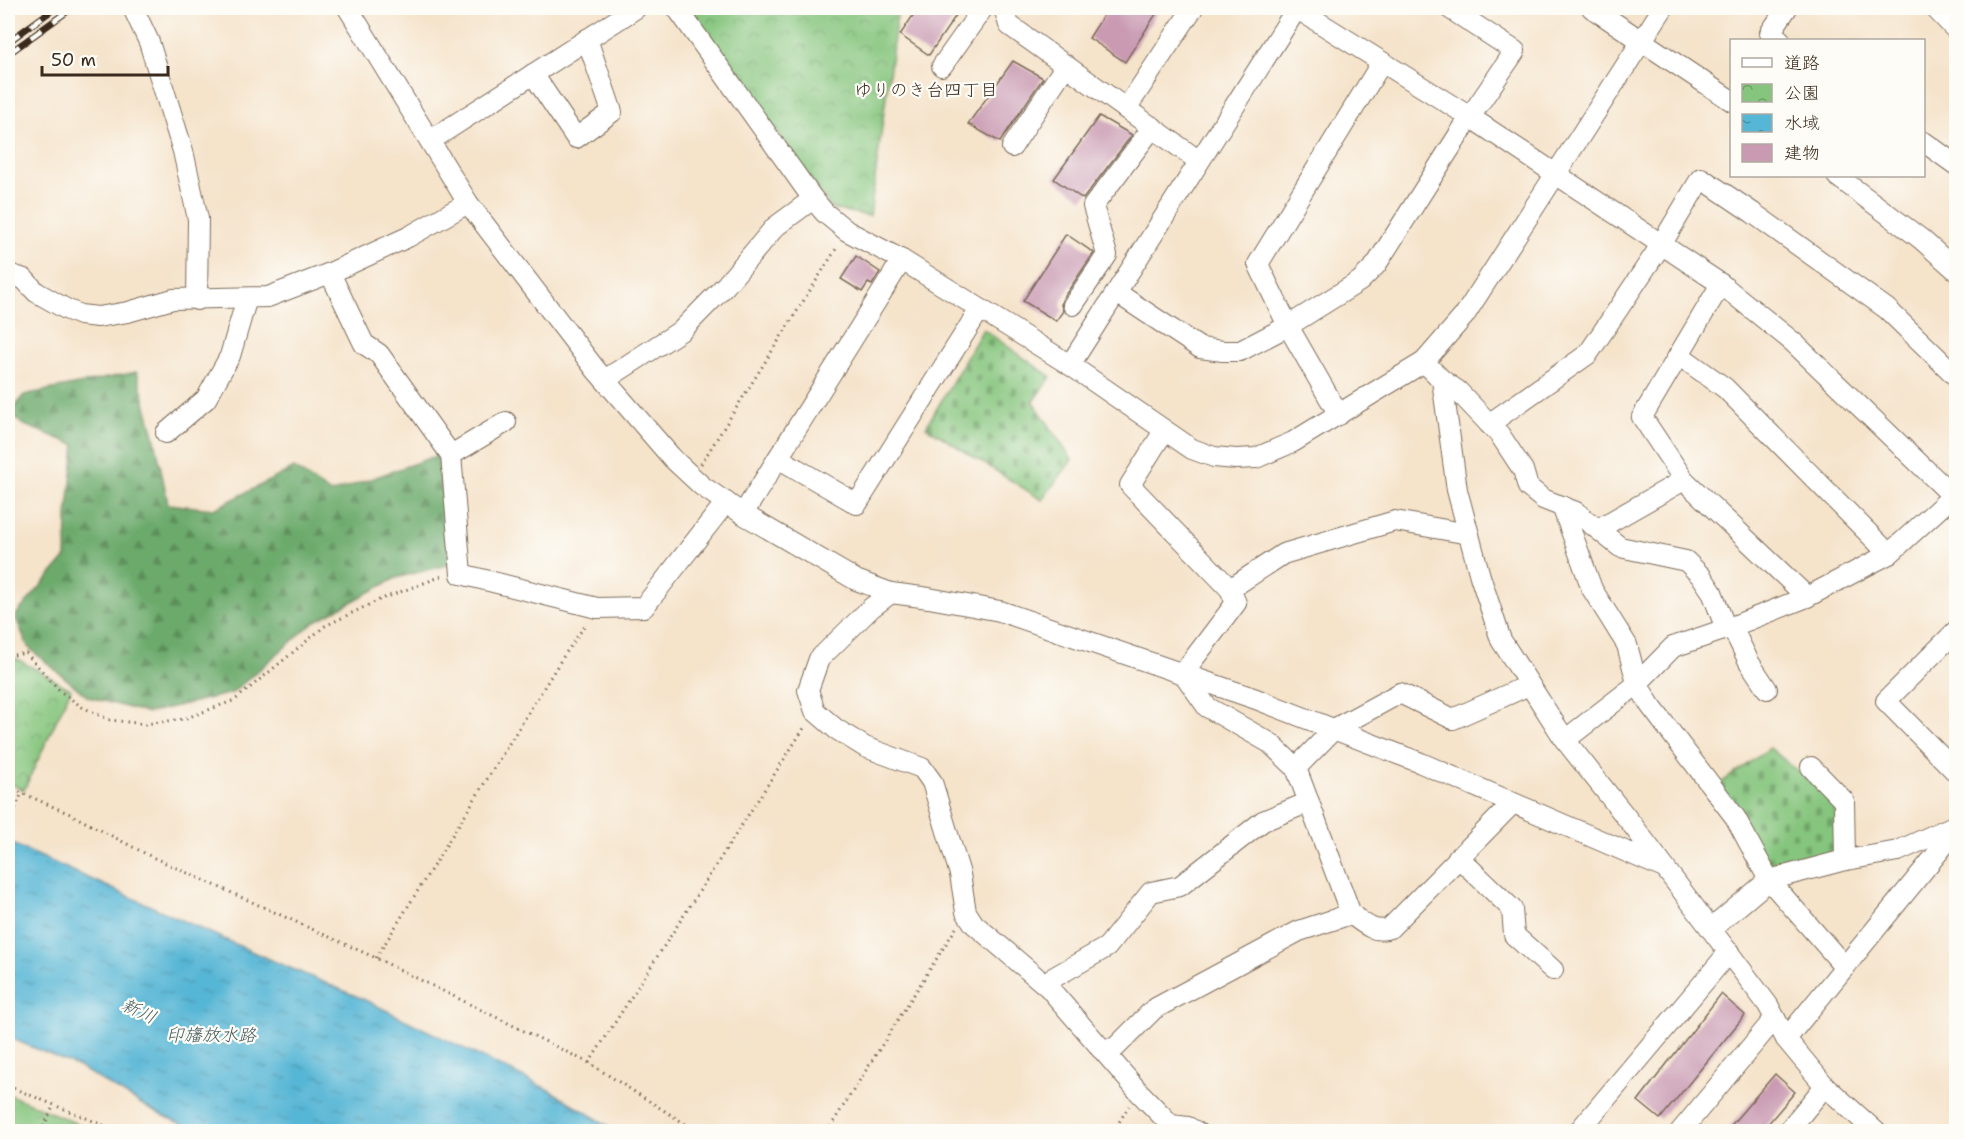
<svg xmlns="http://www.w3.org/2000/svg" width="1964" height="1139" font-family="'Shantell Sans','Klee One',sans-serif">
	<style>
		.forest { fill: url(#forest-firs); stroke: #546a45; stroke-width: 1.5 }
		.cemetery { fill: url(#cemetery-stones); stroke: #60784e; stroke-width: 1.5 }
		.park { fill: url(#park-crowns); stroke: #60784e; stroke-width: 1.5 }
		.water { fill: url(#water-ripples); stroke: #48707a; stroke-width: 1.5 }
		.building { fill: #c99ab2 }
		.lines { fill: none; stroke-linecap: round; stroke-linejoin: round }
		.minor-casing { stroke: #7c6b5a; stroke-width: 22 }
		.path { stroke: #7c6b5a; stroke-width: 3; stroke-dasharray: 1.5 4.5; stroke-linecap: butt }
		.minor { stroke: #fff; stroke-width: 20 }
		.rail-casing { stroke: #3b2a1e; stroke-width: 7 }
		.rail { stroke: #fdfcf7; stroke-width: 4.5; stroke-dasharray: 14; stroke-linecap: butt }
		.labels { text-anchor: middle; stroke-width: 4.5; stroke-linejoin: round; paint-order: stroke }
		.neighbourhood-label { font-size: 18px; fill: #3b2a1e; stroke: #fdfcf7 }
		.water-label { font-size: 18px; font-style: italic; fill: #445b5e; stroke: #fdfcf7 }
	</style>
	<defs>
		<pattern id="forest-firs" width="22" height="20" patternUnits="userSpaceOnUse" patternTransform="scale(1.5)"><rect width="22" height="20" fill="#6caa6c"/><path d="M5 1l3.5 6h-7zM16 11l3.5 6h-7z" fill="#5a8b58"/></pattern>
		<pattern id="cemetery-stones" width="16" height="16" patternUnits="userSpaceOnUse" patternTransform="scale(1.5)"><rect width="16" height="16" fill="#85c57d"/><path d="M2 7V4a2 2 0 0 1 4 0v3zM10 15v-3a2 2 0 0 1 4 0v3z" fill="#6ea066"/></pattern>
		<pattern id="park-crowns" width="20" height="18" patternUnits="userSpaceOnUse" patternTransform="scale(1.5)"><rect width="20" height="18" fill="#85c57d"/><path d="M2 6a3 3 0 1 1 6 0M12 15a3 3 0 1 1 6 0" fill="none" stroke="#6ea066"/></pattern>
		<pattern id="water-ripples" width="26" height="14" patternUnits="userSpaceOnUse" patternTransform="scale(1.5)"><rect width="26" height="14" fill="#56b6d5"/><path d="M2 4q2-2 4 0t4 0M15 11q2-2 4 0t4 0" fill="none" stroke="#4894ac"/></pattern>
	</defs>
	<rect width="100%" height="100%" fill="#fdfcf7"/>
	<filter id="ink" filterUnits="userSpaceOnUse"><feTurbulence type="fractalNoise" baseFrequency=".0167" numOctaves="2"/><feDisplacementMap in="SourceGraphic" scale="12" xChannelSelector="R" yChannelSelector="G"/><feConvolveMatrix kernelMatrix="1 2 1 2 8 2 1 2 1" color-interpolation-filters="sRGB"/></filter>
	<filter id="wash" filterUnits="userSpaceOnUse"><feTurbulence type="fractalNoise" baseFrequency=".008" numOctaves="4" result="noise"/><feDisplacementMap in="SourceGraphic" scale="24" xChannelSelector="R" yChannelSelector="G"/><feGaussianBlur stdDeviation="1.35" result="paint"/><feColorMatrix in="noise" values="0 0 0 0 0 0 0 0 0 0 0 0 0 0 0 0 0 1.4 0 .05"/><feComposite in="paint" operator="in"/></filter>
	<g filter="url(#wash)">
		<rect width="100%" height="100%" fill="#f5e3ca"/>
		<path class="forest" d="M137 372 155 439 168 504 214 509 294 468 331 493 438 455 451 564 396 578 314 622 232 693 148 713 88 697 28 647 15 616 66 557 67 516 75 445 22 424 11 413 24 395Z"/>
		<g class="cemetery">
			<path d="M983 329 1051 377 1033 401 1072 460 1042 500 926 427Z"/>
			<path d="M1770 748 1835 802 1837 851 1772 873 1718 785Z"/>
		</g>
		<g class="park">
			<path d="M689 8H898L870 216 832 209Z"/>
			<path d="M8 654 71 689 24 790 8 783Z"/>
			<path d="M8 1094 94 1131H8Z"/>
		</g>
		<path class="water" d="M8 842 264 957 363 999 551 1091 617 1131 200 1132 153 1111 79 1067 8 1037Z"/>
		<g id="blocks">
			<g class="building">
				<path d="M918 8H961L929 55 900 35Z"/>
				<path d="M1108 8H1160L1125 62 1089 38Z"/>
				<path d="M1013 61 1043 78 1000 142 968 124Z"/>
				<path d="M1099 116 1132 135 1083 199 1054 179Z"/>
				<path d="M1066 234 1094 253 1063 298 1061 305 1063 311 1056 321 1023 301Z"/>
				<path d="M856 256 880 272 872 285 868 283 862 292 841 279Z"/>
				<path d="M1721 994 1745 1015 1660 1119 1638 1101Z"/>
				<path d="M1775 1074 1795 1092 1762 1131H1726Z"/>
			</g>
		</g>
	</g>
	<g filter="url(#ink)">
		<use href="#blocks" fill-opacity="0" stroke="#7c6b5a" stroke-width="1.5"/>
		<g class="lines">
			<g class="minor-casing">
				<g id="minor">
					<path d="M133 8 149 42 183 151 198 219 197 300"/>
					<path d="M348 8 468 203 596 370 673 459 702 486 743 514 856 580 891 593"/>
					<path d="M677 8 813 199 825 213 847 231 902 260 1070 365 1192 449 1214 457 1236 459 1256 458 1293 442 1424 362 1464 316 1663 8"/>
					<path d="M1004 8 1009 25 1199 161"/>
					<path d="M1296 8 1470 117 1721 284 1793 342 1956 499"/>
					<path d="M1592 8 1732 101"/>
					<path d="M1935 8 1956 30"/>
					<path d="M1780 40 1770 33 1787 8"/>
					<path d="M942 66 983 8"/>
					<path d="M533 74 576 138 612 112 587 39"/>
					<path d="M1126 109 1193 8"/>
					<path d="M431 140 636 8"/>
					<path d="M1924 142 1956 165"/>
					<path d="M1012 147 1066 65"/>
					<path d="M1837 176 1921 239 1956 270"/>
					<path d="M330 273 364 344 379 354 451 455 461 574 597 608 644 607 726 502"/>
					<path d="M8 277 12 275 24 279 36 292 66 309 80 315 98 317 128 312 173 299 268 297 330 273 408 237 468 203"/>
					<path d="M1721 284 1642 417 1684 480 1807 597"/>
					<path d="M1117 293 1200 348 1223 351H1240L1288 326 1360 281 1376 265 1470 117 1515 51 1449 8"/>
					<path d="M1073 305 1107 255 1093 206 1153 127"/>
					<path d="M1679 355 1725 388 1889 554"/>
					<path d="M1424 362 1442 380 1457 490 1480 576 1501 640 1565 740 1634 827 1768 1005 1786 1039 1825 1086 1876 1132"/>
					<path d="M1070 365 1297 8"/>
					<path d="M606 379 682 330 726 285 775 227 813 199"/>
					<path d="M1442 380 1458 391 1500 435 1523 470 1528 487 1543 499 1576 512 1620 547 1686 561 1702 577 1712 592 1726 629"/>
					<path d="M1339 415 1288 326 1258 264 1382 62"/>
					<path d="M1489 424 1588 354 1661 245 1701 178 1753 213 1887 309 1956 376"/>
					<path d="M1164 431 1130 485 1230 589 1236 603 1183 673"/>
					<path d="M166 433 206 399 230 356 247 298"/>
					<path d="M451 455 506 422"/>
					<path d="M778 458 857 504 980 309"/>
					<path d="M1562 506 1592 589 1627 645 1637 683 1650 705 1735 817 1769 880 1841 861 1898 851 1956 825"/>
					<path d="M743 514 902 260"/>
					<path d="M1598 529 1684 480"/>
					<path d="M1230 589 1283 554 1395 521 1469 534"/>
					<path d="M1732 627 1749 662 1767 689"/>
					<path d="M1956 631 1886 701 1956 772"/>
					<path d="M1183 673 1207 707 1270 743 1296 768 1351 914"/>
					<path d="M1565 740 1636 685 1673 647 1726 629 1807 597 1889 554 1956 493"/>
					<path d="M1811 767 1844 801 1845 860"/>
					<path d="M1296 768 1334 729 1400 693 1453 719 1529 685"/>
					<path d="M1458 857 1512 909 1514 935 1553 970"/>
					<path d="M1711 929 1769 880 1845 967"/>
					<path d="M1044 983 1107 947 1151 892 1180 886 1263 821 1309 802"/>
					<path d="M1786 1039 1949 839 1956 824"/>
					<path d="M1101 1049 1115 1048 1154 1009 1299 931 1351 914C1363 923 1374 934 1390 928L1512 804"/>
					<path d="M1197 1132 1188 1127 1171 1125 1138 1091 1049 988 974 924 966 912 960 874 932 782 922 768 865 747 836 729 815 711 808 690 819 659 871 608 891 593 929 598 1000 611 1256 699 1421 763 1664 868"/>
					<path d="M1578 1132 1729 952"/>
					<path d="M1680 1132 1775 1018"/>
					<path d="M1787 1132 1825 1086"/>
				</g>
			</g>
			<g class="path">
				<path d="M701 464 838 246"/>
				<path d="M8 656 26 653 61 692 82 707 110 720 145 724 184 719 235 700 325 626 379 600 445 575"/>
				<path d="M8 787 70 814 150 856 376 958 589 1063 698 1132"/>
				<path d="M8 825 22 793"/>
				<path d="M376 958 561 660 586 624"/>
				<path d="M589 1063 806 725"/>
				<path d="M8 1086 120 1132"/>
				<path d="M41 1132 54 1105"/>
				<path d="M827 1132 956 928"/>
				<path d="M1113 1132 1129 1106"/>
			</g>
			<use href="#minor" class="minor"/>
			<g class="rail-casing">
				<g id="rail">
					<path d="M8 42 55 8"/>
					<path d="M8 54 72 8"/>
				</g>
			</g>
			<use href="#rail" class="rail"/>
		</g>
	</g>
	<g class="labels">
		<g class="neighbourhood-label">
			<text x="926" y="96">ゆりのき台四丁目</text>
		</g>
		<g class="water-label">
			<text transform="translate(139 1011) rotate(25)" y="6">新川</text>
			<text x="211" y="1041">印旛放水路</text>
		</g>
	</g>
	<rect width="1964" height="1139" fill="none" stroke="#fdfcf7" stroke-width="30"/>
	<rect x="1730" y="39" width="195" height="138" fill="#fdfcf7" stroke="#afa8a0" stroke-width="1.5"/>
	<rect x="1742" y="58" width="30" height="9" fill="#ffffff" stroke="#afa8a0" stroke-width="1.5"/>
	<text x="1784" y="69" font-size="18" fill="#3b2a1e">道路</text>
	<rect x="1742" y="84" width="30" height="18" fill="url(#park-crowns)" stroke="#afa8a0" stroke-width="1.5"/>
	<text x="1784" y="99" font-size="18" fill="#3b2a1e">公園</text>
	<rect x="1742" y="114" width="30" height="18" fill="url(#water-ripples)" stroke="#afa8a0" stroke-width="1.5"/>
	<text x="1784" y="129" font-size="18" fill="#3b2a1e">水域</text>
	<rect x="1742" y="144" width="30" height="18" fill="#c99ab2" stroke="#afa8a0" stroke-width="1.5"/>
	<text x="1784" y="159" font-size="18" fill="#3b2a1e">建物</text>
	<path d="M42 66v9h126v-9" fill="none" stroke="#3b2a1e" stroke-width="3"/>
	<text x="51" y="66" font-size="18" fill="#3b2a1e" stroke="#fdfcf7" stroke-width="4.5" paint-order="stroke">50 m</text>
</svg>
